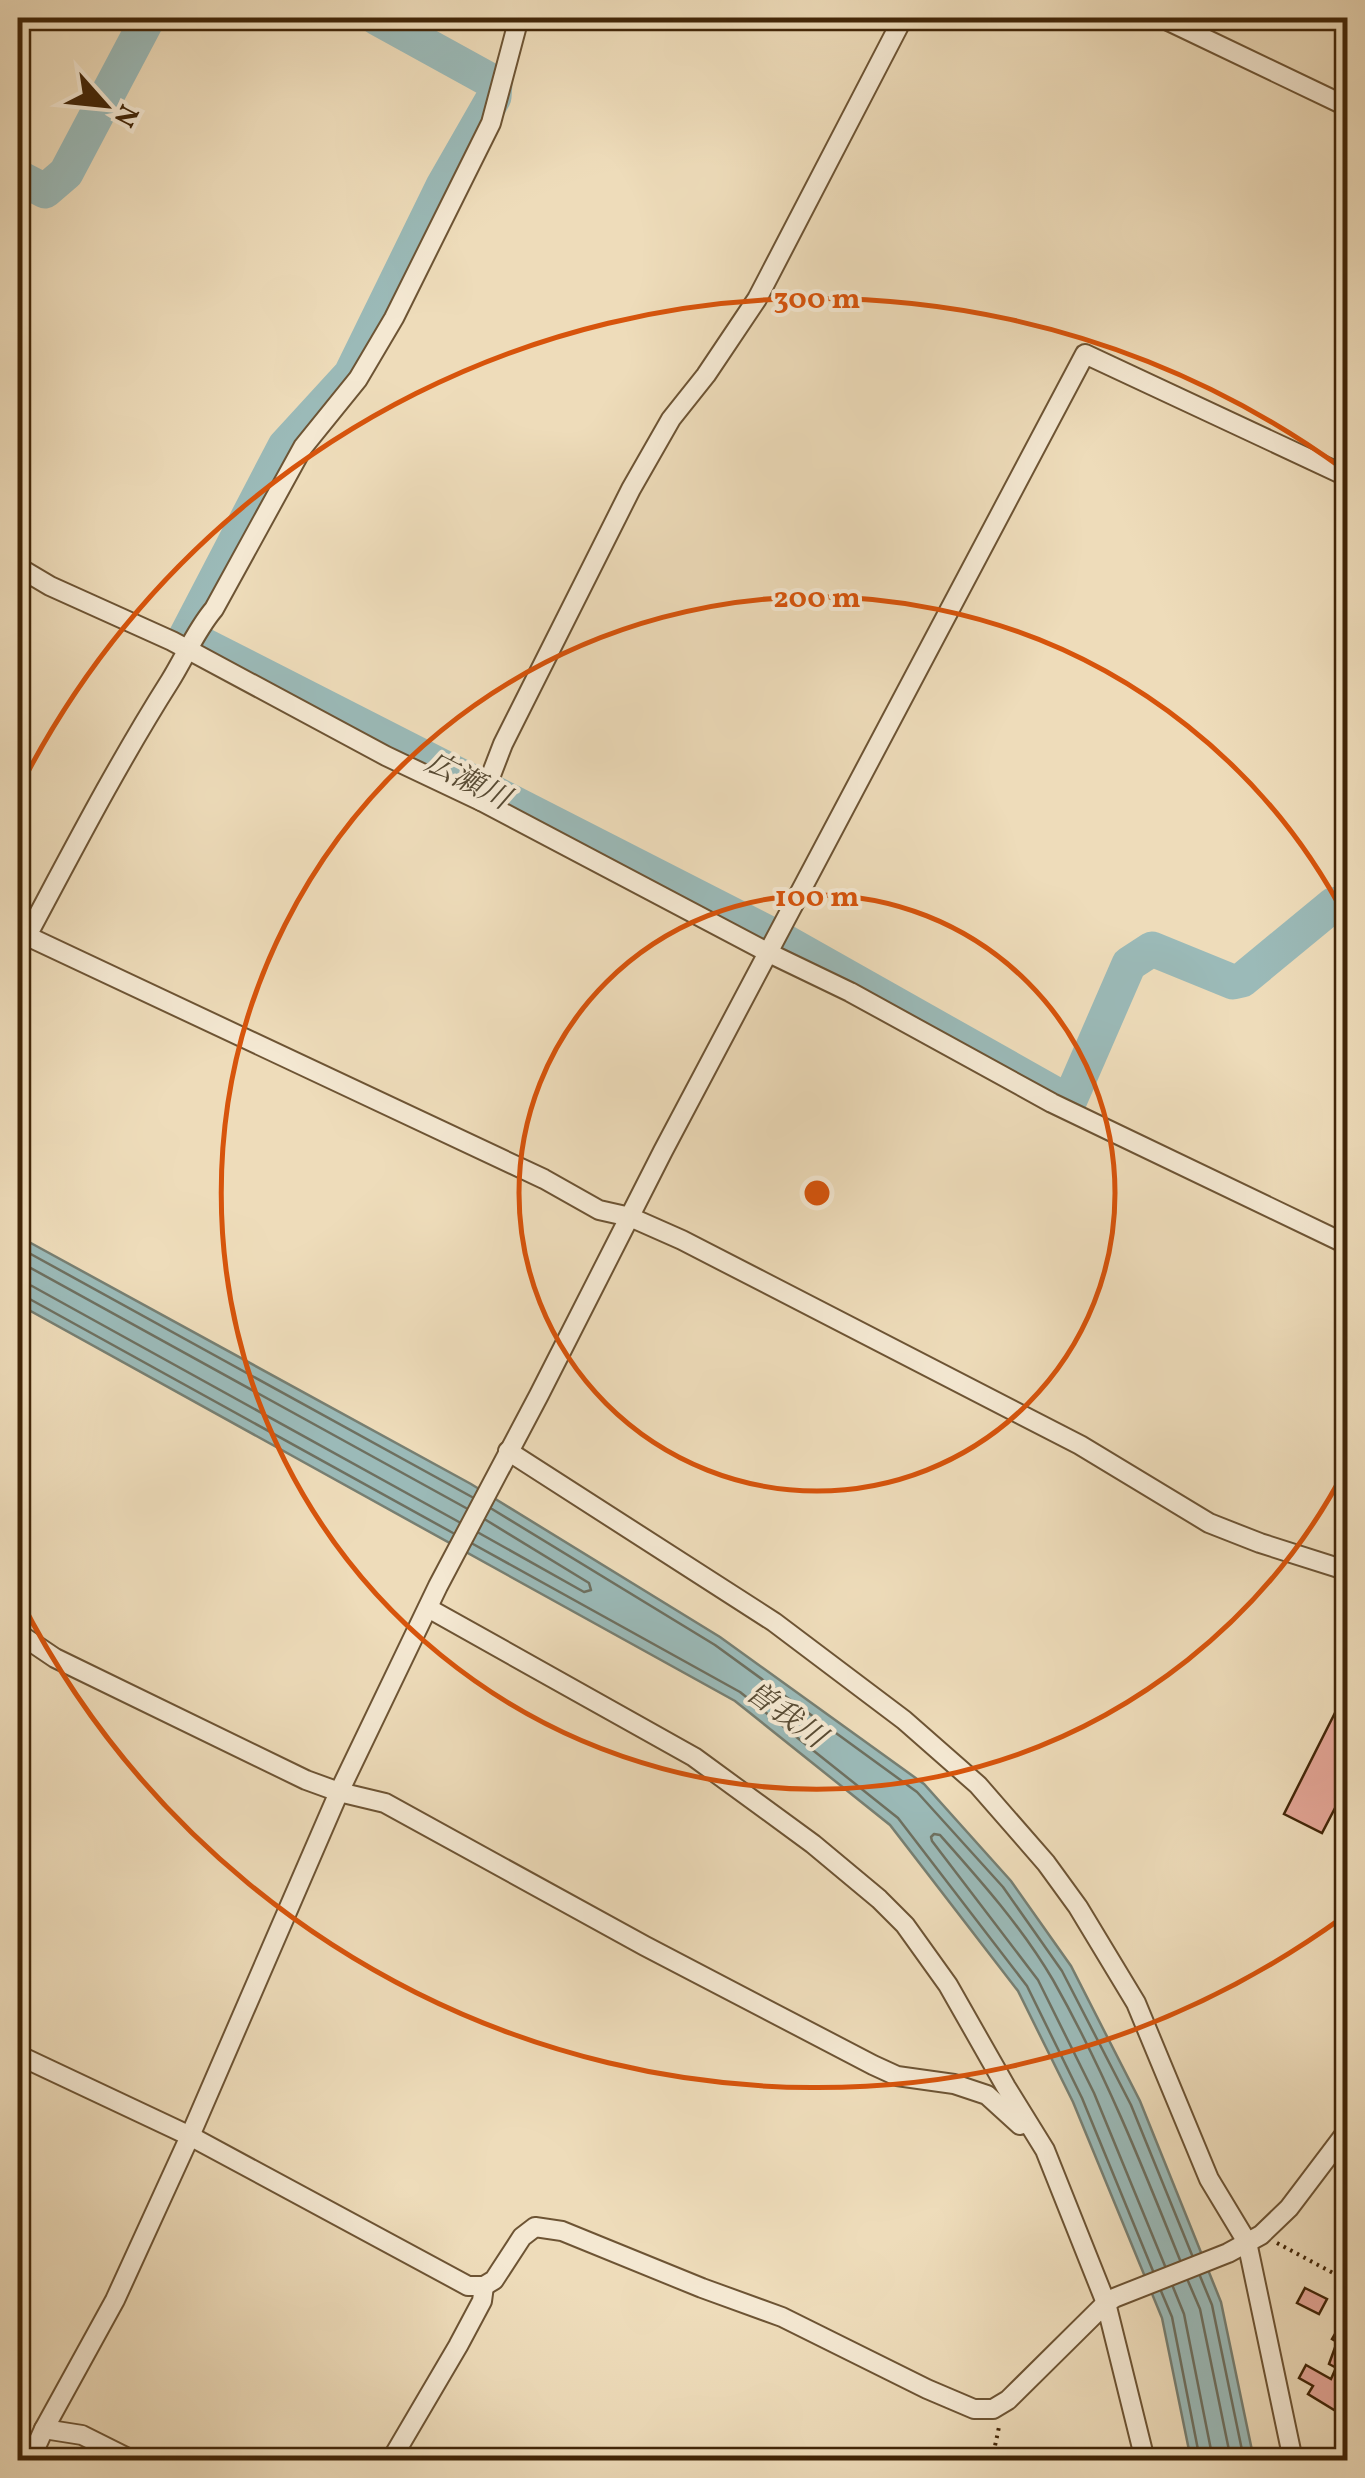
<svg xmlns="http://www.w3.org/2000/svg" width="1365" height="2478" font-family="Vollkorn,'Noto Serif JP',serif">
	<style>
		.water { fill: #9bbab8; stroke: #777f72; stroke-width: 2.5 }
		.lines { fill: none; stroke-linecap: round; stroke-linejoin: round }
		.shore { stroke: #6e7060; stroke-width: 2.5 }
		.river { stroke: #9bbab8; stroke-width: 35 }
		.building { fill: #e4a697; stroke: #422608; stroke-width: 2.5 }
		.minor-casing { stroke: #6d5434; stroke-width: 22 }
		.path { stroke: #422608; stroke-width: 4; stroke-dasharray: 2.5 5; stroke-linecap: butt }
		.minor { stroke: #f4e8d2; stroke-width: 18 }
		.ring { fill: none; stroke: #d7540c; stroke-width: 5 }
		.labels { text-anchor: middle; stroke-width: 8; stroke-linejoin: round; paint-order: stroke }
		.water-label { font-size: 30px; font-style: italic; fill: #584b34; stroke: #f4e8d2 }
		.centre { fill: #d7540c; stroke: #f4e8d2; stroke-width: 5 }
		.ring-label { font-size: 30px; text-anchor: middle; font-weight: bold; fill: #d7540c; stroke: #f4e8d2; stroke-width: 8; stroke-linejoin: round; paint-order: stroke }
	</style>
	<rect width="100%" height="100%" fill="#eedcba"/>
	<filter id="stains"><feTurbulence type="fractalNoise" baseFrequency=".002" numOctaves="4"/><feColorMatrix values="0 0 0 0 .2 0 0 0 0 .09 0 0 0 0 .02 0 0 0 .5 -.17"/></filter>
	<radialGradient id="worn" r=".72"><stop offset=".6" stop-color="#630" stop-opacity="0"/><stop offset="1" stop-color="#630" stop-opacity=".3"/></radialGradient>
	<path class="water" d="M18 1236 471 1484 720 1637 924 1784 1011 1881 1071 1966 1140 2101 1221 2302 1254 2460H1191L1162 2318 1073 2102 1018 1991 890 1825 735 1701 18 1304Z"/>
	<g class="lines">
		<g class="shore">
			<path d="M18 1247 472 1497"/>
			<path d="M18 1261 466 1508"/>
			<path d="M18 1283 32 1286 459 1522"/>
			<path d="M18 1296 26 1297 453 1533"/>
			<path d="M492 1509 715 1645 917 1792 1003 1887 1062 1971 1131 2105 1192 2255"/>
			<path d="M479 1533 584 1592 591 1590 589 1583 486 1520"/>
			<path d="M473 1544 740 1692 898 1818 1027 1986 1082 2098 1153 2271"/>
			<path d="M1165 2266 1094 2093 1038 1980 932 1841 931 1837 934 1834 940 1835C980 1880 1022 1927 1053 1980 1104 2070 1142 2165 1180 2260"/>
			<path d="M1200 2276 1212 2305 1244 2460"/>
			<path d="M1188 2281 1200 2309 1231 2460"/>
			<path d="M1173 2287 1184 2314 1213 2460"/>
			<path d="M1161 2291 1172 2317 1200 2460"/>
		</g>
		<g class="river">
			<path d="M377 18 495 83 494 97 443 186 351 374 285 446 186 636 782 940 1069 1102 1129 964 1152 949 1233 982 1242 980 1333 905 1348 902"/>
			<path d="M18 177 45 191 66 173 148 18"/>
		</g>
	</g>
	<g class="building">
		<path d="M1348 1687V1783L1322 1833 1284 1814Z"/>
		<path d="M1305 2288 1327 2299 1319 2314 1297 2303Z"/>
		<path d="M1348 2323V2374L1329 2364 1337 2342 1332 2339 1339 2327 1344 2330Z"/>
		<path d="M1306 2365 1331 2379 1335 2370 1348 2377V2409L1344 2416 1308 2394 1313 2386 1299 2378Z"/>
	</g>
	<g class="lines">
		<g class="minor-casing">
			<g id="minor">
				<path d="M519 18 491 123 394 318 358 379 303 447 214 609C196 630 185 657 170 681 118 763 73 850 27 936L544 1179 599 1210 630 1217 682 1240 1080 1445 1209 1523 1260 1543 1348 1571"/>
				<path d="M1162 18 1348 107"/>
				<path d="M18 567 50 586 172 641 386 756 481 801 769 953 850 992 1052 1103 1348 1245"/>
				<path d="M481 801 503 744 631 489 671 419 706 375 757 299 903 18"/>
				<path d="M508 1451 774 1622 904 1720 978 1785 1046 1863 1078 1907 1136 2003 1209 2179 1247 2242 1293 2460"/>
				<path d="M428 1608 694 1757 813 1844 879 1899 905 1925 948 1985 1006 2087 1045 2150 1106 2303 1145 2460"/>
				<path d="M18 1633 55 1658 306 1780 339 1792 385 1803 645 1946 873 2065 897 2076 954 2084 987 2095 1020 2125"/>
				<path d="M18 2055 190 2136 468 2286H484L494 2280 522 2237 535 2227 562 2231 702 2288 782 2317 927 2389 974 2409H993L1008 2400 1106 2303 1114 2298 1228 2253 1261 2235 1289 2208 1348 2130"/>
				<path d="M44 2429 82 2435 132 2460"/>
				<path d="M30 2460 44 2429 115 2300 190 2136 339 1792 438 1586 539 1395 663 1151 1085 354 1348 477"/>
				<path d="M391 2460 458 2346 482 2301 484 2286"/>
			</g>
		</g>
		<g class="path">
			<path d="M1277 2243 1348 2281"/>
			<path d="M992 2460 999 2427"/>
		</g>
		<use href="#minor" class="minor"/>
	</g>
	<g class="ring">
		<circle cx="817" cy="1193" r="298"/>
		<path d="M1346 1468A596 596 0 1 1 1346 918"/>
		<path d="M1343 1917A895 895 0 0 1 20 1599M20 787A895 895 0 0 1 1343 469"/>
	</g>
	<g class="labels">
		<g class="water-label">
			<text transform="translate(468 780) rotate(27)" y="10">広瀬川</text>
			<text transform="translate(786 1714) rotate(36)" y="10">曽我川</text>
		</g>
	</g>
	<circle cx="817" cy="1193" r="15" class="centre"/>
	<g class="ring-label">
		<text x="817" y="308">300 m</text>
		<text x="817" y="607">200 m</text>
		<text x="817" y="906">100 m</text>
	</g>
	<rect width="1365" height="2478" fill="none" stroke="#eedcba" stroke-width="60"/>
	<rect x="20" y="20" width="1325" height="2438" fill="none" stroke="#422608" stroke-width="5"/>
	<rect x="30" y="30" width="1305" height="2418" fill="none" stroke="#422608" stroke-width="2.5"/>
	<g transform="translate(105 105) rotate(117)" stroke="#f4e8d2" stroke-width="8" paint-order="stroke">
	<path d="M0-8L18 38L0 25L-18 38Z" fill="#422608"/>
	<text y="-15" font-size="28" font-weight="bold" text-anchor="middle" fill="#422608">N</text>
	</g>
	<rect width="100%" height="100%" filter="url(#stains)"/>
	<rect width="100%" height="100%" fill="url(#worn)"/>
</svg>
